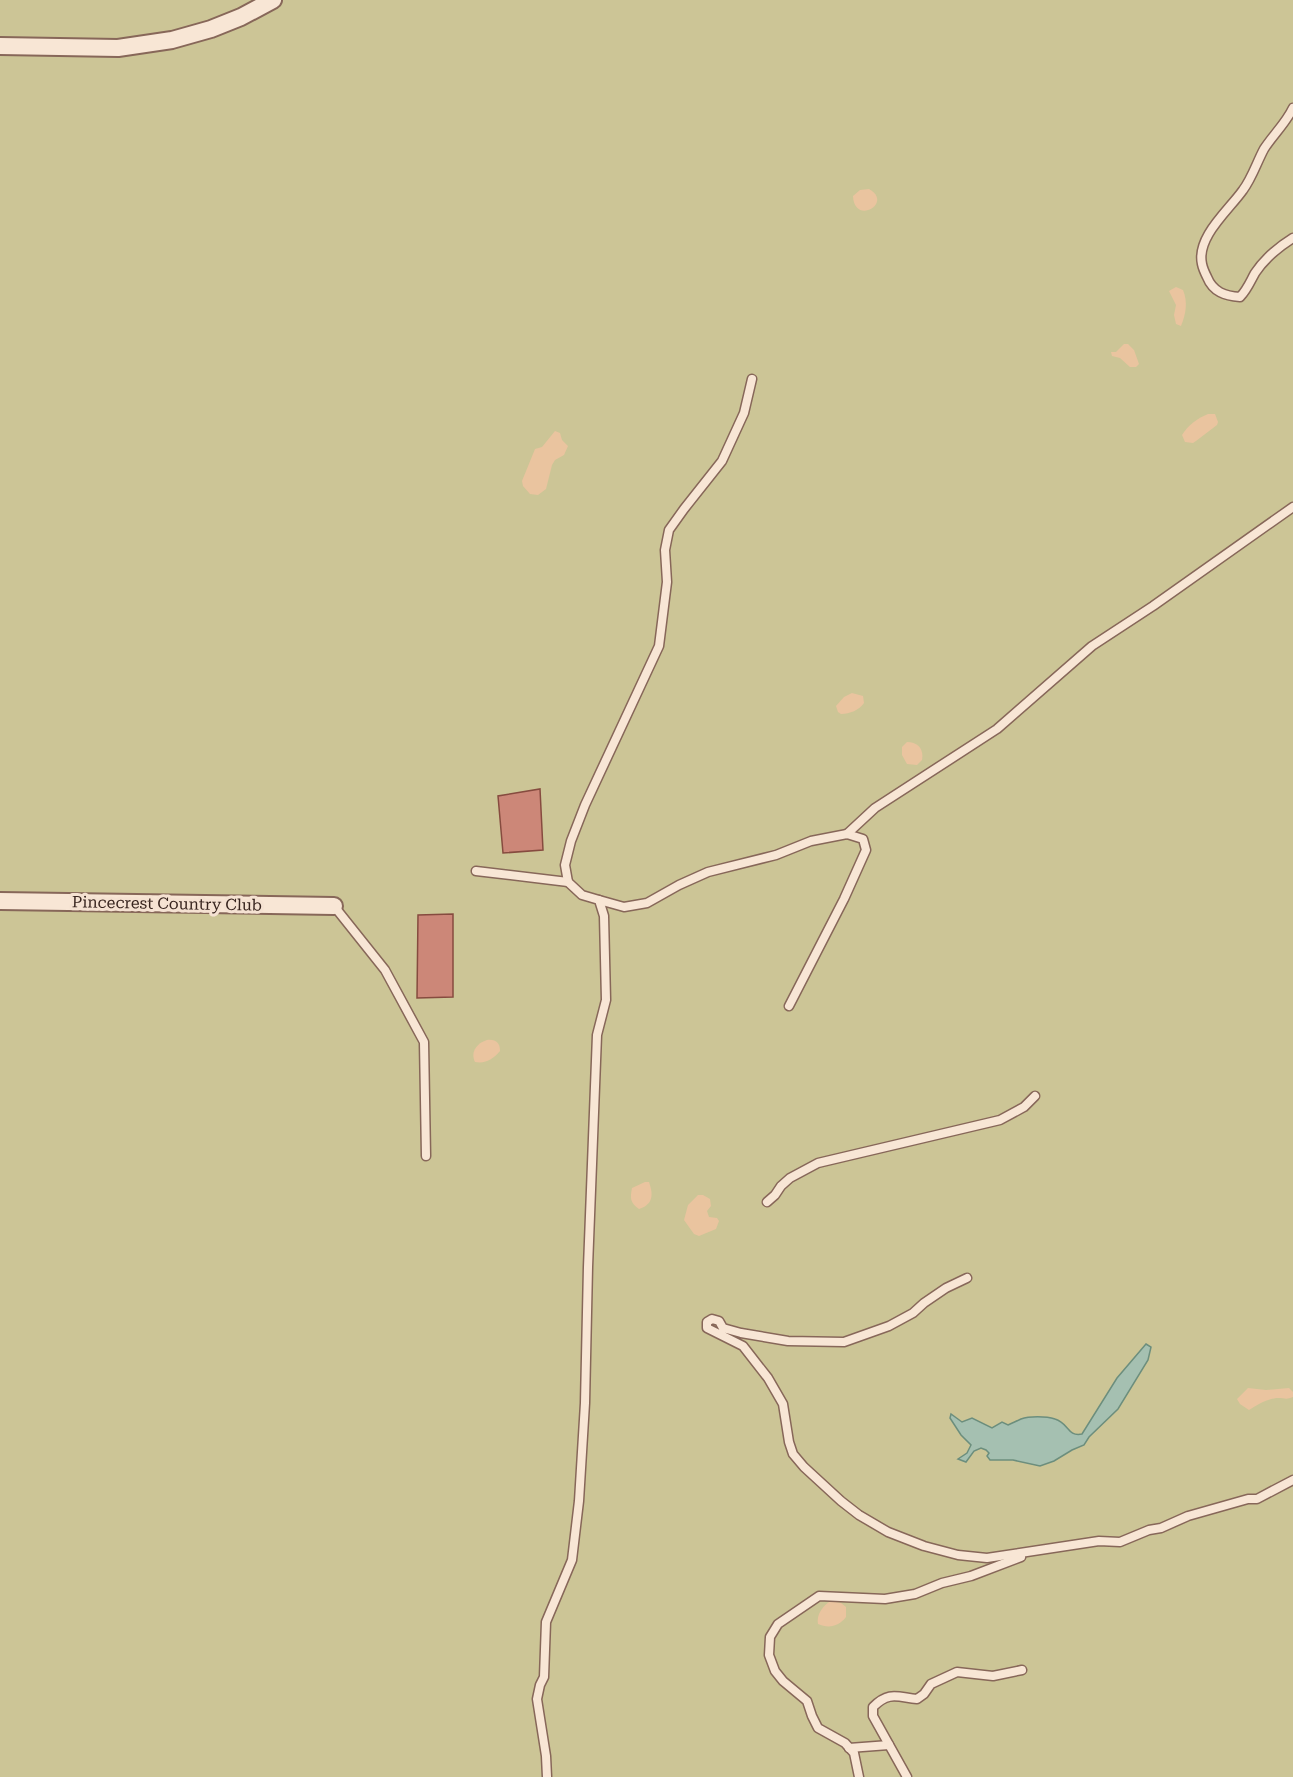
<svg xmlns="http://www.w3.org/2000/svg" width="1293" height="1777" font-family="'Roboto Serif',serif">
	<style>
		.green { fill: #ccc596 }
		.sand { fill: #eac49f }
		.water { fill: #a5c0b1; stroke: #6c8e7d; stroke-width: 1.5 }
		.building { fill: #cc8778; stroke: #864b3f; stroke-width: 1.5 }
		.lines { fill: none; stroke-linecap: round; stroke-linejoin: round }
		.service-casing { stroke: #876759; stroke-width: 11 }
		.minor-casing { stroke: #876759; stroke-width: 20 }
		.service { stroke: #f8e6d5; stroke-width: 8 }
		.minor { stroke: #f8e6d5; stroke-width: 16 }
		.labels { text-anchor: middle; stroke-width: 6; stroke-linejoin: round; paint-order: stroke }
		.street-label { font-size: 16px; fill: #37241e; stroke: #f5e2d2 }
	</style>
	<rect width="100%" height="100%" fill="#eed6c2"/>
	<rect class="green" x="0" y="0" width="1293" height="1777"/>
	<g class="sand">
		<path d="M869 189C894 203 854 226 853 196L860 190Z"/>
		<path d="M1176 287 1183 290C1188 302 1186 314 1181 326L1176 324 1174 315 1176 305 1169 291Z"/>
		<path d="M1124 344H1128L1134 350 1139 364 1136 367H1130L1120 358 1112 356 1111 352H1116Z"/>
		<path d="M1208 414H1215L1218 422 1217 425 1196 441 1193 443 1185 442 1182 435C1188 425 1198 418 1208 414Z"/>
		<path d="M555 431 560 433 562 440 568 446 564 455 555 460 552 465 546 489 538 495 530 494 523 486 522 481 535 449 542 447Z"/>
		<path d="M852 693 863 696 864 703C859 710 850 714 841 714L838 712 836 706 844 697Z"/>
		<path d="M907 742C918 742 924 749 922 760L917 765 907 764 902 755V747Z"/>
		<path d="M487 1040C495 1039 500 1042 500 1051 493 1059 486 1064 475 1062 470 1052 477 1043 487 1040Z"/>
		<path d="M645 1182H649C653 1194 654 1204 639 1209 630 1203 630 1198 632 1188Z"/>
		<path d="M698 1195H703L710 1199 711 1206 707 1211 709 1217 717 1218 719 1221 716 1229 699 1236 694 1234 684 1220 688 1205Z"/>
		<path d="M1248 1388 1266 1390 1289 1388 1293 1392V1397C1286 1400 1285 1398 1278 1398 1269 1398 1257 1405 1249 1410L1240 1404 1237 1399Z"/>
		<path d="M831 1601 841 1603 846 1607V1617C839 1626 829 1629 818 1624 816 1615 823 1605 831 1601Z"/>
	</g>
	<path class="water" d="M1146 1344 1151 1347 1148 1360 1118 1409 1089 1437 1084 1445 1072 1450 1054 1461 1040 1466 1013 1460H990L987 1456 989 1453 986 1450 981 1448 974 1451 966 1462 958 1459 967 1453 971 1445 961 1435 950 1418 951 1414 962 1422 972 1418 992 1428 1002 1422 1008 1425C1012 1423 1017 1421 1021 1419 1029 1416 1046 1416 1055 1419 1069 1423 1067 1437 1082 1434L1117 1378Z"/>
	<g class="building">
		<path d="M540 789 543 850 503 853 498 796Z"/>
		<path d="M453 914V997L417 998 418 915Z"/>
	</g>
	<g class="lines">
		<g class="service-casing">
			<g id="service">
				<path d="M1293 108C1286 123 1273 135 1264 149 1257 162 1252 178 1243 190 1229 210 1196 237 1202 264 1203 269 1205 273 1207 277 1213 292 1225 296 1240 297 1247 290 1250 282 1255 273 1265 258 1277 248 1293 238"/>
				<path d="M847 834 875 808 997 729 1092 646 1153 606 1293 507"/>
				<path d="M476 871 568 882"/>
				<path d="M599 900 624 907 647 903 679 885 708 872 776 855 811 841 847 834 863 839 866 850 844 899 789 1006"/>
				<path d="M334 906 385 970 424 1042 426 1156"/>
				<path d="M767 1202 775 1195 781 1186 790 1178 818 1163 1000 1120 1024 1107 1035 1096"/>
				<path d="M967 1278 946 1288 924 1303 913 1313 889 1326 844 1342 788 1341 741 1333 723 1328 719 1321 712 1319 707 1322V1328L743 1346 768 1378 783 1404 789 1442 793 1454 804 1467 841 1501 859 1515 888 1532 924 1546 958 1555 987 1558 1099 1541 1120 1542 1149 1530 1161 1528 1188 1516 1248 1499H1257L1293 1480"/>
				<path d="M849 1748 889 1745"/>
				<path d="M547 1777 546 1756 537 1699 540 1685 544 1677 546 1622 572 1560 579 1501 585 1403 588 1267 597 1035 606 1000 604 916 599 900 582 895 568 882 565 865 571 841 585 805 659 646 667 582 665 550 669 530 684 509 722 461 744 413 752 379"/>
				<path d="M859 1777 854 1753 845 1743 818 1728 812 1716 807 1701 783 1681 775 1671 769 1655 770 1637 778 1624 819 1596 885 1599 915 1594 942 1583 971 1576 1021 1557"/>
				<path d="M907 1777 873 1716V1707C889 1691 897 1697 917 1699L924 1694 931 1684 957 1672 993 1676 1022 1670"/>
			</g>
		</g>
		<g class="minor-casing">
			<g id="minor">
				<path d="M0 46 118 48 172 40 211 29 241 17 273 0"/>
				<path d="M0 901 334 906"/>
			</g>
		</g>
		<use href="#service" class="service"/>
		<use href="#minor" class="minor"/>
	</g>
	<g class="labels">
		<g class="street-label">
			<text transform="translate(167 903) rotate(1)" y="6">Pincecrest Country Club</text>
		</g>
	</g>
</svg>
